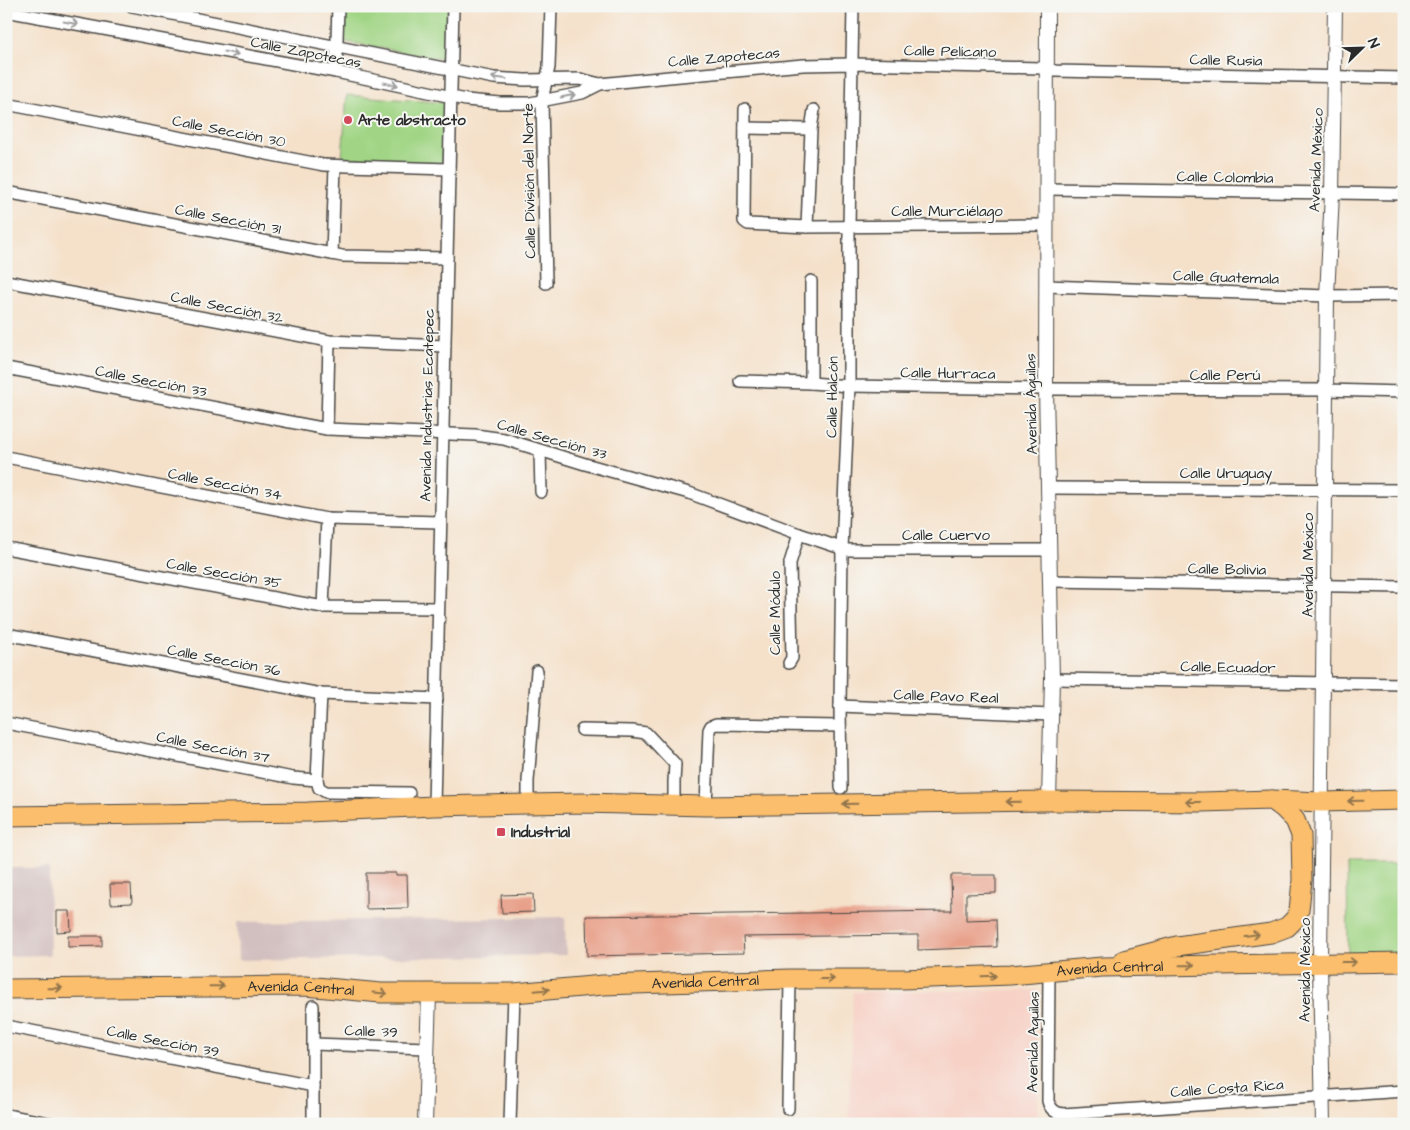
<svg xmlns="http://www.w3.org/2000/svg" width="1410" height="1130" font-family="'Architects Daughter',sans-serif">
	<style>
		.built { fill: #f7d1c6 }
		.industrial { fill: #d2bfbf }
		.green { fill: #a1d585; stroke: #668058 }
		.building { fill: #e8a08a }
		.lines { fill: none; stroke-linecap: round; stroke-linejoin: round }
		.minor-casing { stroke: #494643; stroke-width: 14 }
		.tertiary-casing { stroke: #494643; stroke-width: 16 }
		.trunk-casing { stroke: #494643; stroke-width: 21 }
		.minor { stroke: #fff; stroke-width: 11 }
		.tertiary { stroke: #fff; stroke-width: 14 }
		.trunk { stroke: #fabe6d; stroke-width: 19 }
		.oneway { stroke: #a0a0a0 }
		.oneway2 { stroke: #92744c }
		.poi-dot { fill: #d1495b; stroke: #f6f6f2; stroke-width: 2 }
		.labels { text-anchor: middle; stroke-width: 4; stroke-linejoin: round; paint-order: stroke }
		.street-label { font-size: 15px; fill: #2b2b2b; stroke: #f6f6f2 }
		.poi-label { font-size: 15px; font-weight: bold; fill: #2b2b2b; stroke: #f6f6f2; text-anchor: start }
	</style>
	<rect width="100%" height="100%" fill="#f6f6f2"/>
	<filter id="ink" filterUnits="userSpaceOnUse"><feTurbulence type="fractalNoise" baseFrequency=".02" numOctaves="2"/><feDisplacementMap in="SourceGraphic" scale="10" xChannelSelector="R" yChannelSelector="G"/><feConvolveMatrix kernelMatrix="1 2 1 2 8 2 1 2 1" color-interpolation-filters="sRGB"/></filter>
	<filter id="wash" filterUnits="userSpaceOnUse"><feTurbulence type="fractalNoise" baseFrequency=".0096" numOctaves="4" result="noise"/><feDisplacementMap in="SourceGraphic" scale="20" xChannelSelector="R" yChannelSelector="G"/><feGaussianBlur stdDeviation="1.12" result="paint"/><feColorMatrix in="noise" values="0 0 0 0 0 0 0 0 0 0 0 0 0 0 0 0 0 1.4 0 .05"/><feComposite in="paint" operator="in"/></filter>
	<g filter="url(#wash)">
		<rect width="100%" height="100%" fill="#f5e1ca"/>
		<path class="built" d="M1037 990 1038 1124H849L853 992Z"/>
		<g class="industrial">
			<path d="M6 868H49L50 955 6 956Z"/>
			<path d="M565 917 566 955 238 960 237 922Z"/>
		</g>
		<g class="green">
			<path d="M336 6H448L446 60 335 40Z"/>
			<path d="M347 95 447 103 442 165 342 157Z"/>
			<path d="M1347 864H1404V956L1348 957Z"/>
		</g>
		<g id="blocks">
			<g class="building">
				<path d="M366 873H396V875H407L408 908 366 909Z"/>
				<path d="M951 875H996V893L966 894V920L996 919 997 947 918 950V935L743 937 744 953 587 956 586 916 952 911Z"/>
				<path d="M110 884H131L132 903 111 904Z"/>
				<path d="M533 894 534 912 502 913 501 895Z"/>
				<path d="M57 911H70L71 931 57 932Z"/>
				<path d="M68 936H102V946L68 947Z"/>
			</g>
		</g>
	</g>
	<g filter="url(#ink)">
		<use href="#blocks" fill-opacity="0" stroke="#494643" stroke-width="1"/>
		<g class="lines">
			<g class="minor-casing">
				<g id="minor">
					<path d="M132 6 494 78 525 80 580 79 600 84"/>
					<path d="M6 11 336 72 466 100 500 103H530L582 93 600 84 669 77 803 65 852 64 1041 68 1055 71 1404 78"/>
					<path d="M336 72 338 6"/>
					<path d="M6 104 324 165 348 166 449 169"/>
					<path d="M745 109 744 219V221L748 224 807 227 1046 225"/>
					<path d="M745 128 811 129"/>
					<path d="M1047 189 1404 194"/>
					<path d="M6 192 332 254 342 256 447 258"/>
					<path d="M807 227 811 129 814 110"/>
					<path d="M332 254 335 166"/>
					<path d="M6 281 329 341 445 346"/>
					<path d="M546 283 542 101 549 67 551 6"/>
					<path d="M1047 286 1327 296 1404 295"/>
					<path d="M6 368 327 429 475 435 504 439 585 464 689 493 799 534 847 550H1050"/>
					<path d="M740 381 811 383 849 386 1046 389 1326 390 1404 392"/>
					<path d="M811 383V281"/>
					<path d="M327 429 329 341"/>
					<path d="M540 451 541 492"/>
					<path d="M6 457 327 519 440 522"/>
					<path d="M1048 488 1404 490"/>
					<path d="M6 548 323 607 438 608"/>
					<path d="M1050 581 1404 587"/>
					<path d="M323 607 327 519"/>
					<path d="M6 634 321 694 437 699"/>
					<path d="M789 663 792 658 790 563 799 534"/>
					<path d="M1052 679 1404 684"/>
					<path d="M840 706 1051 715"/>
					<path d="M6 723 293 778 317 780 319 788 326 792 409 793"/>
					<path d="M582 730 632 731 646 733 675 764 674 782V806"/>
					<path d="M317 780 321 694"/>
					<path d="M841 788 840 706 842 549 849 386V227L853 6"/>
					<path d="M528 804V781L537 671"/>
					<path d="M434 806 453 6"/>
					<path d="M706 806 709 730 711 726 716 724 840 726"/>
					<path d="M1049 972 1048 1101C1050 1109 1055 1113 1063 1114L1404 1091"/>
					<path d="M6 1026 313 1086"/>
					<path d="M313 1044 427 1048"/>
					<path d="M788 1109 790 979"/>
					<path d="M6 1115 53 1124"/>
					<path d="M313 1124V1006"/>
					<path d="M510 1124 514 993"/>
				</g>
			</g>
			<g class="tertiary-casing">
				<g id="tertiary">
					<path d="M1047 6 1046 389 1052 679 1049 801"/>
					<path d="M425 1124 429 994"/>
					<path d="M1323 1124 1320 963 1325 489 1327 296 1332 194 1335 6"/>
				</g>
			</g>
			<g class="trunk-casing">
				<g id="trunk">
					<path d="M6 816 308 812 434 806 528 804 582 803 706 806 1049 801 1201 802 1272 800 1322 802 1404 800"/>
					<path d="M1124 960 1177 946 1271 933 1287 927 1295 919 1299 910 1300 901 1302 880 1301 835 1295 820 1283 808 1272 800"/>
					<path id="s1" d="M6 989 305 986 381 993H514L603 985 790 979H903L1010 975 1102 967 1404 962"/>
				</g>
			</g>
			<use href="#minor" class="minor"/>
			<use href="#tertiary" class="tertiary"/>
			<use href="#trunk" class="trunk"/>
		</g>
		<defs><path id="oneway-shaft" d="M-6 0H5M1.5-3L5.5 0L1.5 3" fill="none" stroke-width="1.6" stroke-linecap="round" stroke-linejoin="round" transform="scale(1.25)"/></defs>
		<g class="oneway">
			<use href="#oneway-shaft" transform="translate(71 23) rotate(11)"/>
			<use href="#oneway-shaft" transform="translate(231 53) rotate(11)"/>
			<use href="#oneway-shaft" transform="translate(499 78) rotate(-173)"/>
			<use href="#oneway-shaft" transform="translate(391 84) rotate(12)"/>
			<use href="#oneway-shaft" transform="translate(568 96) rotate(-12)"/>
		</g>
		<g class="oneway2">
			<use href="#oneway-shaft" transform="translate(1355 801) rotate(179)"/>
			<use href="#oneway-shaft" transform="translate(1013 802) rotate(179)"/>
			<use href="#oneway-shaft" transform="translate(1193 802) rotate(-180)"/>
			<use href="#oneway-shaft" transform="translate(850 804) rotate(179)"/>
			<use href="#oneway-shaft" transform="translate(1252 935) rotate(-8)"/>
			<use href="#oneway-shaft" transform="translate(1349 962)"/>
			<use href="#oneway-shaft" transform="translate(1187 965) rotate(-1)"/>
			<use href="#oneway-shaft" transform="translate(989 976) rotate(-2)"/>
			<use href="#oneway-shaft" transform="translate(827 979)"/>
			<use href="#oneway-shaft" transform="translate(217 986) rotate(-1)"/>
			<use href="#oneway-shaft" transform="translate(55 988) rotate(-1)"/>
			<use href="#oneway-shaft" transform="translate(542 990) rotate(-5)"/>
			<use href="#oneway-shaft" transform="translate(380 993) rotate(4)"/>
		</g>
	</g>
	<g class="poi-dot">
		<circle cx="348" cy="120" r="5"/>
		<rect x="496" y="827" width="10" height="10" rx="2.5"/>
	</g>
	<g class="labels">
		<g class="street-label">
			<text transform="translate(950 51) rotate(1)" y="5">Calle Pelícano</text>
			<text transform="translate(306 52) rotate(11)" y="5">Calle Zapotecas</text>
			<text transform="translate(724 57) rotate(-5)" y="5">Calle Zapotecas</text>
			<text transform="translate(1226 60) rotate(1)" y="5">Calle Rusia</text>
			<text transform="translate(229 131) rotate(11)" y="5">Calle Sección 30</text>
			<text transform="translate(1316 160) rotate(-88)" y="5">Avenida México</text>
			<text transform="translate(1225 177) rotate(1)" y="5">Calle Colombia</text>
			<text transform="translate(529 181) rotate(-91)" y="5">Calle División del Norte</text>
			<text x="947" y="216">Calle Murciélago</text>
			<text transform="translate(228 219) rotate(11)" y="5">Calle Sección 31</text>
			<text transform="translate(1226 277) rotate(2)" y="5">Calle Guatemala</text>
			<text transform="translate(227 307) rotate(11)" y="5">Calle Sección 32</text>
			<text transform="translate(948 373) rotate(1)" y="5">Calle Hurraca</text>
			<text x="1225" y="380">Calle Perú</text>
			<text transform="translate(151 381) rotate(11)" y="5">Calle Sección 33</text>
			<text transform="translate(832 397) rotate(-89)" y="5">Calle Halcón</text>
			<text transform="translate(1031 404) rotate(-91)" y="5">Avenida Águilas</text>
			<text transform="translate(427 405) rotate(-89)" y="5">Avenida Industrias Ecatepec</text>
			<text transform="translate(552 439) rotate(16)" y="5">Calle Sección 33</text>
			<text x="1226" y="478">Calle Uruguay</text>
			<text transform="translate(225 484) rotate(11)" y="5">Calle Sección 34</text>
			<text x="946" y="540">Calle Cuervo</text>
			<text transform="translate(1308 565) rotate(-90)" y="5">Avenida México</text>
			<text transform="translate(1227 569) rotate(1)" y="5">Calle Bolivia</text>
			<text transform="translate(224 573) rotate(10)" y="5">Calle Sección 35</text>
			<text transform="translate(775 613) rotate(-90)" y="5">Calle Módulo</text>
			<text transform="translate(224 660) rotate(11)" y="5">Calle Sección 36</text>
			<text transform="translate(1228 667) rotate(1)" y="5">Calle Ecuador</text>
			<text transform="translate(946 696) rotate(2)" y="5">Calle Pavo Real</text>
			<text transform="translate(213 747) rotate(11)" y="5">Calle Sección 37</text>
			<text dy="5" stroke="none"><textPath href="#s1" startOffset="1105">Avenida Central</textPath></text>
			<text transform="translate(1305 970) rotate(-90)" y="5">Avenida México</text>
			<text dy="5" stroke="none"><textPath href="#s1" startOffset="700">Avenida Central</textPath></text>
			<text dy="5" stroke="none"><textPath href="#s1" startOffset="295">Avenida Central</textPath></text>
			<text transform="translate(371 1031) rotate(2)" y="5">Calle 39</text>
			<text transform="translate(163 1041) rotate(11)" y="5">Calle Sección 39</text>
			<text transform="translate(1033 1042) rotate(-89)" y="5">Avenida Aguilas</text>
			<text transform="translate(1227 1088) rotate(-4)" y="5">Calle Costa Rica</text>
		</g>
		<g class="poi-label">
			<text x="358" y="125">Arte abstracto</text>
			<text x="511" y="837">Industrial</text>
		</g>
	</g>
	<rect width="1410" height="1130" fill="none" stroke="#f6f6f2" stroke-width="25"/>
	<g transform="translate(1362 48) rotate(67)" stroke="#f6f6f2" stroke-width="4" paint-order="stroke">
	<path d="M0-4L9 19L0 12L-9 19Z" fill="#2b2b2b"/>
	<text y="-8" font-size="14" font-weight="bold" text-anchor="middle" fill="#2b2b2b">N</text>
	</g>
</svg>
